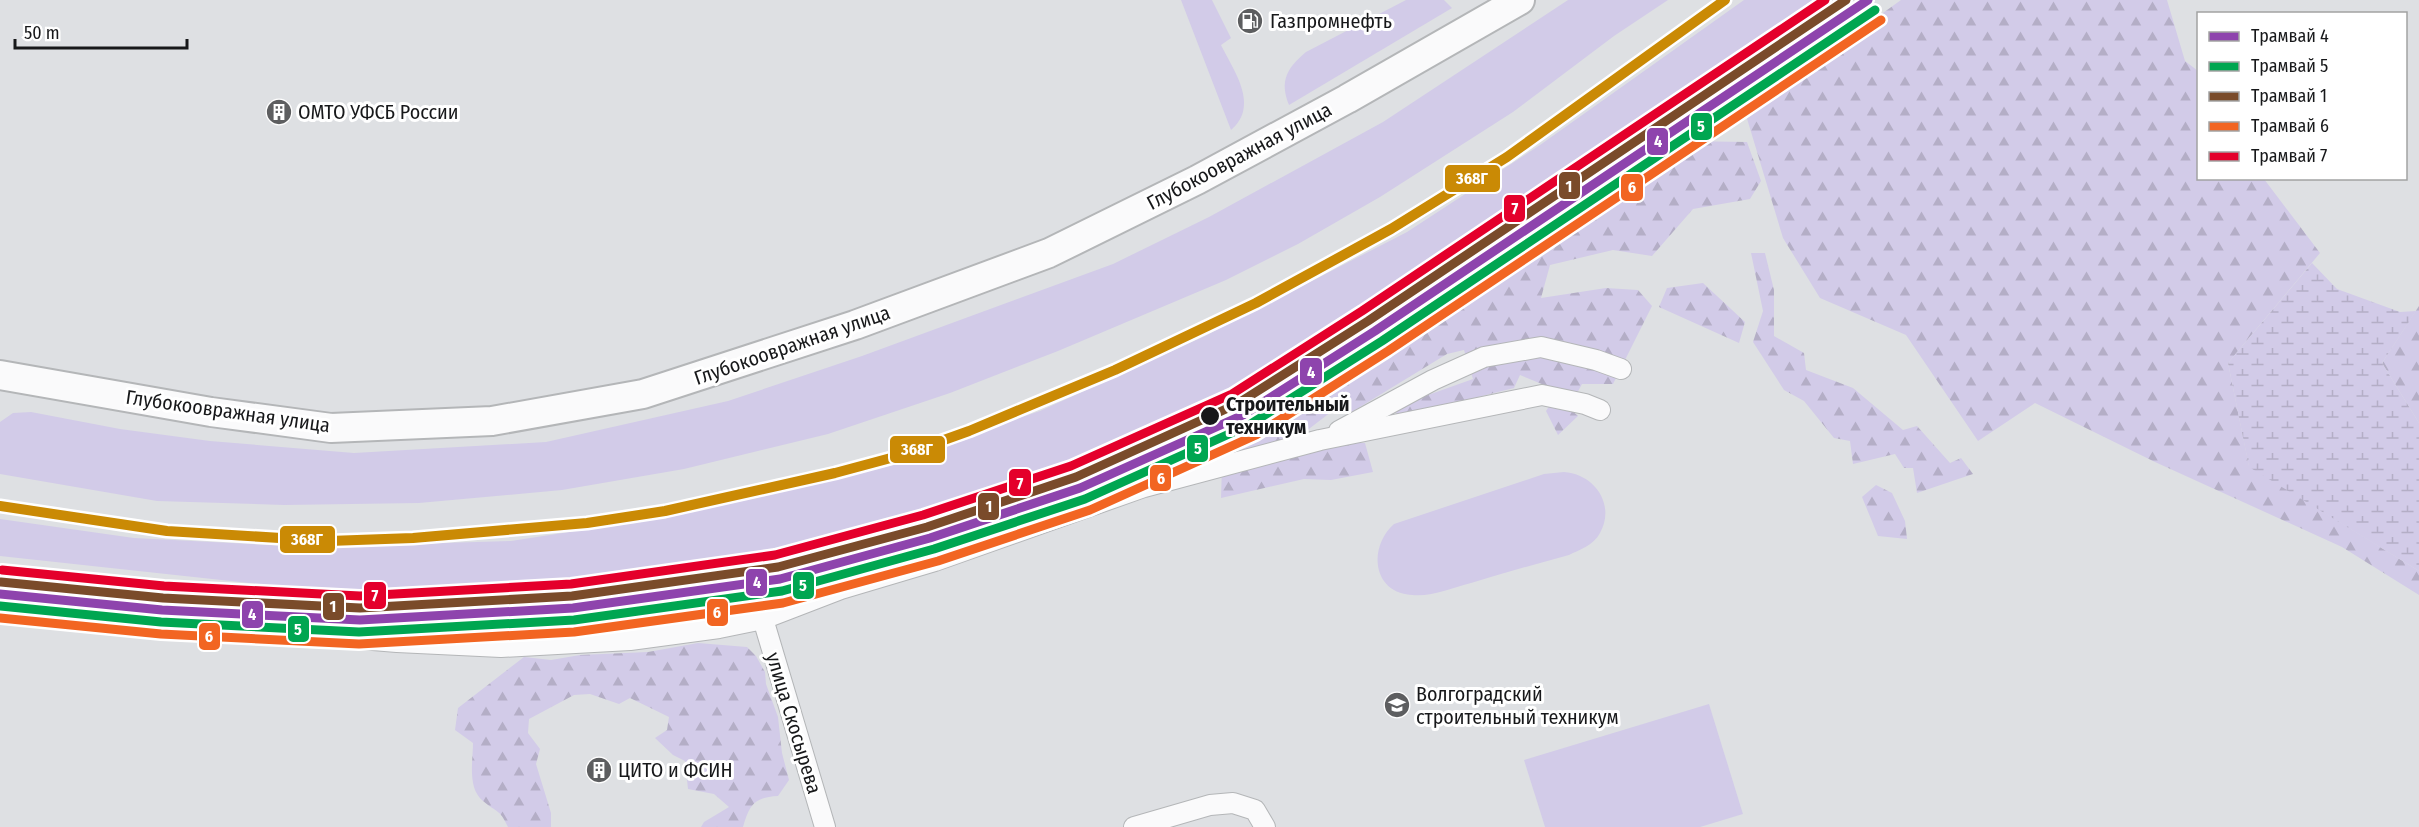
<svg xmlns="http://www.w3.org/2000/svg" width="2419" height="827" font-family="'Fira Sans Condensed',sans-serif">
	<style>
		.green { fill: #d2cbe8 }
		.forest { fill: url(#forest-firs) }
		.wetland { fill: url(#wetland-marsh) }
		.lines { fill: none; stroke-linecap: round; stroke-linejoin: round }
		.minor-casing { stroke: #b4b6b8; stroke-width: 22 }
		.secondary-casing { stroke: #b4b6b8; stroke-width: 32 }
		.minor { stroke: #fafafb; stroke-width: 20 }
		.secondary { stroke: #fafafb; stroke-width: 28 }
		.rail-1-casing { stroke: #fff; stroke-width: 15 }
		.rail-1 { stroke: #ca8a05; stroke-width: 10 }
		.tram-1-casing { stroke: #fff; stroke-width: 14 }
		.tram-2-casing { stroke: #fff; stroke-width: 14 }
		.tram-3-casing { stroke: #fff; stroke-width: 14 }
		.tram-4-casing { stroke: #fff; stroke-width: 14 }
		.tram-5-casing { stroke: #fff; stroke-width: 14 }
		.tram-1 { stroke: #8e44ad; stroke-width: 9 }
		.tram-2 { stroke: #00a651; stroke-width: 9 }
		.tram-3 { stroke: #7a4b2a; stroke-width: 9 }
		.tram-4 { stroke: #f26522; stroke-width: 9 }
		.tram-5 { stroke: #e4002b; stroke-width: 9 }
		.stop-dot { fill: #17181a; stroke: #fff; stroke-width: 2 }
		.labels { text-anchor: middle; stroke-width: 6; stroke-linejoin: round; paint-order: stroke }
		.poi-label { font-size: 20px; fill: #17181a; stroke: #fff; text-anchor: start }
		.street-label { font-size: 20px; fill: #17181a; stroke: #fff }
		.stop-label { font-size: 20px; font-weight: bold; fill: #17181a; stroke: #fff; text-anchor: start }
		.line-badge { stroke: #fff; stroke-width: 2 }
		.badge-label { font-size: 16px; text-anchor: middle; font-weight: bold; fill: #fff }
	</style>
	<defs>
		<pattern id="forest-firs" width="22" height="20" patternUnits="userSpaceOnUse" patternTransform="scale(1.5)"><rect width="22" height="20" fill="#d2cbe8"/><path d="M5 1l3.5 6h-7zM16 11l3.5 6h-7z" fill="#b4aec6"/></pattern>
		<pattern id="wetland-marsh" width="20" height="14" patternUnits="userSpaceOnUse" patternTransform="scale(1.5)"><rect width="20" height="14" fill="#d2cbe8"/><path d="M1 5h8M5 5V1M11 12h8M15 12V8" fill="none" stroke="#b4aec6"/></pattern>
	</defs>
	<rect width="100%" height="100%" fill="#dee0e3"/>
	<g class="green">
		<path d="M1181 0H1212L1231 38 1221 45C1234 71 1260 106 1231 130Z"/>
		<path d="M1406 0H1444L1452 8 1289 105C1279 81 1287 68 1306 52Z"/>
		<path d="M1568 0H1668L1614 36 1513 112 1380 197 1298 244 1226 280 1058 351 950 393 828 434 684 469 562 490 419 503 284 505 157 501 0 474V422L13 413 31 412 120 429 210 441 354 453 546 442 728 401 862 356 1113 264 1209 217 1383 122Z"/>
		<path d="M1744 0H1813L1483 226 1204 407 1052 470 776 552 569 581 360 595 0 556V519L134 538 309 547 511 541 666 517 864 469 1040 411 1205 336 1407 232 1540 145Z"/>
		<path d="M1564 472C1594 474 1616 504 1600 533 1594 545 1579 550 1569 555 1536 564 1503 573 1471 583 1452 588 1432 597 1412 595 1372 593 1368 547 1394 524L1544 474Z"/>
		<path d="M1709 704 1743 814 1700 827H1545L1524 760Z"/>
	</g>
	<g class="forest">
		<path d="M1901 0H2167L2185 61 2198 71V178L2264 179 2320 253 2228 363 2249 466 2419 571V595L2342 547 2155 462 2035 403 1978 441 1906 335 1820 298 1783 238 1745 112Z"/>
		<path d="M1683 141 1747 142 1761 181 1750 199 1693 209 1652 256 1613 250 1550 265 1541 298 1606 288 1638 290 1652 306 1613 384H1582L1569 408 1578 416 1558 435 1546 411 1559 391 1520 375 1514 388 1394 418 1400 405 1473 379 1464 350 1447 354 1350 413 1331 412 1301 435 1295 457 1340 442 1365 443 1373 472 1331 480 1304 479 1221 498 1222 466 1256 425 1362 361 1594 210 1613 206Z"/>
		<path d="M1751 253H1765L1774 290V336L1804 353 1806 370 1853 388 1903 430 1917 426 1950 463 1961 458 1973 474 1917 493 1913 468H1904L1895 454 1853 464 1850 441 1834 438 1804 401 1784 390 1753 342 1763 311Z"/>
		<path d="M1703 283 1745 322 1739 343 1659 307 1667 288Z"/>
		<path d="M2419 306V423L2382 363Z"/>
		<path d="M1876 485 1892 493 1905 521 1907 539 1878 536 1862 497Z"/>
		<path d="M698 643 747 647 756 656 765 672 766 684 778 717 782 753 789 780 778 796C754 797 749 806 743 827H701L704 822 729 807 714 794 688 789 685 761 673 755 655 738 667 730 669 717 630 698 619 704 590 694 574 695 529 719 528 733 540 749 536 764 551 813V827H508C499 808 497 813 483 801 467 788 473 761 473 743L455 730 458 708 524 657 551 660 580 655 648 652Z"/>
	</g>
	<path class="wetland" d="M2312 263 2337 289 2400 312 2416 311 2382 363 2419 423V571L2249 467 2228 363Z"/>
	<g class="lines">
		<g class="minor-casing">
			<g id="minor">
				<path d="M1339 431 1433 380 1484 357 1541 347 1596 360 1621 369"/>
				<path d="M0 609 397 642 501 647 630 640 719 628 763 619 841 589 935 561 1144 487 1320 440 1542 395 1585 404 1600 410"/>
				<path d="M763 619 825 827"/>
				<path d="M1134 827 1210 805 1233 803 1255 810 1265 827"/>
			</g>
		</g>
		<g class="secondary-casing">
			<path id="secondary" d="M0 375 211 412 331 428 492 421 643 394 855 325 1049 253 1197 180 1347 99 1520 0"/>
		</g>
		<use href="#minor" class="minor"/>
		<use href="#secondary" class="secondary"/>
		<g class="rail-1-casing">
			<path id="rail-1" d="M0 506 167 531 329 541 413 538 587 523 665 511 835 473 902 455 969 431 1115 370 1256 303 1391 229 1507 157 1725 0"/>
		</g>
		<use href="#rail-1" class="rail-1"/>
		<g class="tram-1-casing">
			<path id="tram-1" d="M0 594 162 610 360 620 573 608 780 579 930 538 1080 488 1243 415 1375 331 1868 0"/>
		</g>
		<g class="tram-2-casing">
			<path id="tram-2" d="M0 606 161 622 359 632 574 620 782 591 934 549 1085 499 1249 425 1382 341 1875 10"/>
		</g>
		<g class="tram-3-casing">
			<path id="tram-3" d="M1 582 163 598 360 608 572 596 778 567 927 527 1076 477 1237 404 1368 321 1846 0"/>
		</g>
		<g class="tram-4-casing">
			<path id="tram-4" d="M0 618 161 634 359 644 574 632 783 603 938 561 1090 510 1256 435 1388 351 1881 20"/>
		</g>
		<g class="tram-5-casing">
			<path id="tram-5" d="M2 570 164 586 360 596 571 584 775 555 923 515 1071 466 1232 394 1362 311 1825 0"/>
		</g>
		<use href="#tram-1" class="tram-1"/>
		<use href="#tram-2" class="tram-2"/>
		<use href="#tram-3" class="tram-3"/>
		<use href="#tram-4" class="tram-4"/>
		<use href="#tram-5" class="tram-5"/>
	</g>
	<defs>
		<g id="fuel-disc" transform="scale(1.35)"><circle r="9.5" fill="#5d5e60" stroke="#fff"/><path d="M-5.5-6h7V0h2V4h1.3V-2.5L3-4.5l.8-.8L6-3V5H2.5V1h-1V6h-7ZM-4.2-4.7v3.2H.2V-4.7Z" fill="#fff"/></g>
		<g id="building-disc" transform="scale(1.35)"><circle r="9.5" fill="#5d5e60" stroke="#fff"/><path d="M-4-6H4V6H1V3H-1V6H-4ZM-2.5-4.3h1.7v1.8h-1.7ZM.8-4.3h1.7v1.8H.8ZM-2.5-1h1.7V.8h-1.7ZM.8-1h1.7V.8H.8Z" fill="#fff"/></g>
		<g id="university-disc" transform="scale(1.35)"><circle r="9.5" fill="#5d5e60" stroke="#fff"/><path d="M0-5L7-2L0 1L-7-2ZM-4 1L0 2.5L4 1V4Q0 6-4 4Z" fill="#fff"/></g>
	</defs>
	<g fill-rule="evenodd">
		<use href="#fuel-disc" x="1250" y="21"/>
		<use href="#building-disc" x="279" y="112"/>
		<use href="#university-disc" x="1397" y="705"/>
		<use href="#building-disc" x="599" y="770"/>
	</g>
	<circle class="stop-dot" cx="1210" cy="416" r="10"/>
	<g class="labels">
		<g class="poi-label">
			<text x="1270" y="28">Газпромнефть</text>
			<text x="298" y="119">ОМТО УФСБ России</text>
			<text x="1416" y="701">Волгоградский<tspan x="1416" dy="23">строительный техникум</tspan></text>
			<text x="618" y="777">ЦИТО и ФСИН</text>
		</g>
		<g class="street-label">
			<text transform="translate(1239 156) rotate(-28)" y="7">Глубокоовражная улица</text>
			<text transform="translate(792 345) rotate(-19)" y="7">Глубокоовражная улица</text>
			<text transform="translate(228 411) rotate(8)" y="7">Глубокоовражная улица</text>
			<text transform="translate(794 723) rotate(73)" y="7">улица Скосырева</text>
		</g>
		<g class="stop-label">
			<text x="1226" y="411">Строительный<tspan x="1226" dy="23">техникум</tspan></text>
		</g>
	</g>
	<g class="line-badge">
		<rect x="1690" y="112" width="23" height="29" rx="6" fill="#00a651"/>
		<rect x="1646" y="127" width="23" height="29" rx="6" fill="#8e44ad"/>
		<rect x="1444" y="164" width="57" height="29" rx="6" fill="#ca8a05"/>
		<rect x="1558" y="171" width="23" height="29" rx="6" fill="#7a4b2a"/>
		<rect x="1620" y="173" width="24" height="29" rx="6" fill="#f26522"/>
		<rect x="1503" y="194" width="23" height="29" rx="6" fill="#e4002b"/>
		<rect x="1299" y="357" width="24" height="29" rx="6" fill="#8e44ad"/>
		<rect x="1186" y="434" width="23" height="29" rx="6" fill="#00a651"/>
		<rect x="889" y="435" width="57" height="29" rx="6" fill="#ca8a05"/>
		<rect x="1149" y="464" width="23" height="28" rx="6" fill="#f26522"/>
		<rect x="1008" y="468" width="24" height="29" rx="6" fill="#e4002b"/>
		<rect x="977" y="492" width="23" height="29" rx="6" fill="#7a4b2a"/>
		<rect x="279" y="525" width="57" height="29" rx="6" fill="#ca8a05"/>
		<rect x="745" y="568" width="23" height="29" rx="6" fill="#8e44ad"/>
		<rect x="792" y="571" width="23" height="29" rx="6" fill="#00a651"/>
		<rect x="363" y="581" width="24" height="29" rx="6" fill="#e4002b"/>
		<rect x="322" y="592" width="23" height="29" rx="6" fill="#7a4b2a"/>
		<rect x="706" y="598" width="23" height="29" rx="6" fill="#f26522"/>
		<rect x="241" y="600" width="23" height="29" rx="6" fill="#8e44ad"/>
		<rect x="287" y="615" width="23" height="28" rx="6" fill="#00a651"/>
		<rect x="198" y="622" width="23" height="29" rx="6" fill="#f26522"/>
	</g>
	<g class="badge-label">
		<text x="1701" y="132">5</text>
		<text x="1658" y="147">4</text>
		<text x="1472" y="184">368Г</text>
		<text x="1569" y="192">1</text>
		<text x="1632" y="193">6</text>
		<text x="1515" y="214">7</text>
		<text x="1311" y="378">4</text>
		<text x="1198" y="454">5</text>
		<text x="917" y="455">368Г</text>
		<text x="1161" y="484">6</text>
		<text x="1020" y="489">7</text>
		<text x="989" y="512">1</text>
		<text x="307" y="545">368Г</text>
		<text x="757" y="588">4</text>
		<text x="803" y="591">5</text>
		<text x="375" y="601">7</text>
		<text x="333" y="612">1</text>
		<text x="717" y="618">6</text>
		<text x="252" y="620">4</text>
		<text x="298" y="635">5</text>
		<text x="209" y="642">6</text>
	</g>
	<rect x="2197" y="12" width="210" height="168" fill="#ffffff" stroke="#a2a3a3" stroke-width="1.5"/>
	<rect x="2209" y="32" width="30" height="9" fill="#8e44ad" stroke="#a2a3a3" stroke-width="1.5"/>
	<text x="2251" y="42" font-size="18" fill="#17181a">Трамвай 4</text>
	<rect x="2209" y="62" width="30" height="9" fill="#00a651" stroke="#a2a3a3" stroke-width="1.5"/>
	<text x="2251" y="72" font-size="18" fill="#17181a">Трамвай 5</text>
	<rect x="2209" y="92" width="30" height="9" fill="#7a4b2a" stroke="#a2a3a3" stroke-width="1.5"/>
	<text x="2251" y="102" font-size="18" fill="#17181a">Трамвай 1</text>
	<rect x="2209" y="122" width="30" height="9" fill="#f26522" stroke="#a2a3a3" stroke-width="1.5"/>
	<text x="2251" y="132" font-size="18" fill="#17181a">Трамвай 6</text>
	<rect x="2209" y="152" width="30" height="9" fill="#e4002b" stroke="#a2a3a3" stroke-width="1.5"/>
	<text x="2251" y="162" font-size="18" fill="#17181a">Трамвай 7</text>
	<path d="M15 39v9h172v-9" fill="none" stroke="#17181a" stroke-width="3"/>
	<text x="24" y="39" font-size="18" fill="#17181a" stroke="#ffffff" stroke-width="4.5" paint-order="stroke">50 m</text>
</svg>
